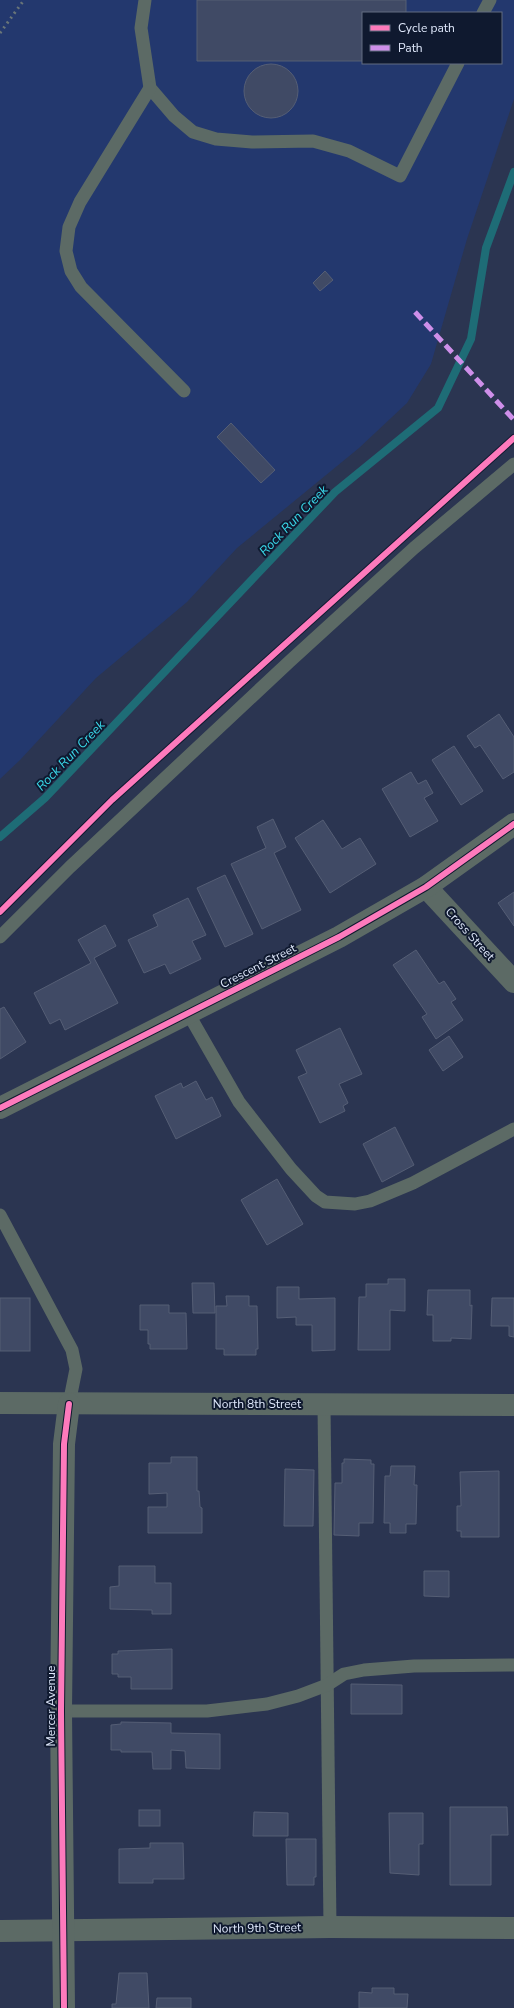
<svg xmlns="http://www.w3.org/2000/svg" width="514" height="2008" font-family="'Nunito Sans',sans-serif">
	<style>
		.built { fill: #23386e; fill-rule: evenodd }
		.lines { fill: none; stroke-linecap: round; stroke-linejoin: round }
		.stream { stroke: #1e6c76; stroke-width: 8 }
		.building { fill: #404a65; stroke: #555e75 }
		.lane { stroke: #5c6a65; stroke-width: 13 }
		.street { stroke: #5c6a65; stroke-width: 22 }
		.rail { stroke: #697578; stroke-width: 3; stroke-dasharray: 2 4; stroke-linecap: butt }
		.quiet { stroke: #ce8fe9; stroke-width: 5; stroke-dasharray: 10 5; stroke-linecap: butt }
		.cycleway-casing { stroke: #0f192f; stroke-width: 8 }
		.cycleway { stroke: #fd7abc; stroke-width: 6 }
		.labels { text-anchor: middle; stroke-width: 4; stroke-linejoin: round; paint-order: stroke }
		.street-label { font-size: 12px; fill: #dfe8fb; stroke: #0f192f }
		.water-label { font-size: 13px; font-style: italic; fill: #3ad9ea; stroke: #0f192f }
	</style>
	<rect width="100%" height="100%" fill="#2b3551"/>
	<path class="built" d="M0 0H514V99L467 239 431 364 407 403 359 448 237 548 187 602 96 678 20 760 0 779ZM363 13H501V63H363Z"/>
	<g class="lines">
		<path class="stream" d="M0 837 45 798 335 492 438 408 471 339 486 248 514 172"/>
	</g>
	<g class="building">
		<path d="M197 0H406V13H363V61H197Z"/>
		<circle cx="271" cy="91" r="27"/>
		<path d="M325 271 333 280 320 291 313 283Z"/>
		<path d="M231 423 275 470 261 483 217 437Z"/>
		<path d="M499 714 514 737V772L503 779 480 745 475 748 467 736Z"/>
		<path d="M454 746 483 791 461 805 432 760Z"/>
		<path d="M411 772 418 784 426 780 433 793 424 798 438 821 410 837 382 789Z"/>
		<path d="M273 819 286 847 274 853 301 910 262 929 231 864 266 848 257 827Z"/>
		<path d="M323 820 342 849 360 838 376 864 330 893 295 838Z"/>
		<path d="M225 875 253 934 225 947 197 888Z"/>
		<path d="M514 892V926L498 903Z"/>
		<path d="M188 898 206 935 192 941 201 959 170 974 165 964 144 973 128 940 158 926 153 915Z"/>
		<path d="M105 925 116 946 94 958 118 1003 65 1030 60 1019 50 1024 34 993 91 963 78 940Z"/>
		<path d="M416 950 439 984 444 981 456 999 451 1002 463 1020 436 1039 422 1017 427 1014 393 965Z"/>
		<path d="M4 1007 26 1042 0 1059V1009Z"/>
		<path d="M340 1028 362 1074 339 1084 348 1103 343 1106 345 1111 320 1123 298 1077 307 1073 296 1050Z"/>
		<path d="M449 1036 463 1057 443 1071 429 1050Z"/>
		<path d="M196 1081 206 1100 212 1097 221 1116 176 1139 155 1096 181 1083 183 1088Z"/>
		<path d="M395 1127 414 1165 382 1182 363 1144Z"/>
		<path d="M277 1179 303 1224 267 1245 241 1200Z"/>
		<path d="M388 1279H405V1311L390 1310V1350H358L359 1297H366V1284H388Z"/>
		<path d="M192 1283H214L215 1313H193Z"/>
		<path d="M277 1287H299V1299L335 1298V1350L312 1351V1325H296V1317L277 1318Z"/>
		<path d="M428 1290H470V1306L472 1305 471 1339 451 1338V1341H433V1315H427Z"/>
		<path d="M226 1296H249V1306H257L258 1349H256V1355H224V1349H216V1306H227Z"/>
		<rect x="0" y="1298" width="30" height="53"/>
		<path d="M492 1298H514V1337L509 1336V1326H491Z"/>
		<path d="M140 1305H169V1313H186L187 1349H150V1344H148V1330H140Z"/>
		<path d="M171 1457H197V1491H199L200 1507 202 1508V1533H148V1507H167V1493L149 1494V1463H171Z"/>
		<path d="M344 1459 371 1460V1464H374L373 1523H359V1536L334 1535 335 1483H342V1463H344Z"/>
		<path d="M391 1466H415L414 1485H417L416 1524H406V1533H390V1523H384L385 1476H390Z"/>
		<path d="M285 1469 314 1470 313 1526H284Z"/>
		<path d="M499 1471V1537H461V1531H457V1506H461L460 1472Z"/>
		<path d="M119 1566H155V1583H171V1614H152V1610L110 1609V1587L119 1586Z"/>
		<path d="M424 1571H449V1597L424 1596Z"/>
		<path d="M172 1649V1689H131V1677H118V1674H112V1654H118V1651Z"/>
		<path d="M351 1684 402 1685V1714H351Z"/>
		<path d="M121 1722 171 1723V1733L220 1734V1769L186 1768 185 1751 171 1750V1769H153L152 1752H121V1750H111V1725L121 1724Z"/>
		<path d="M450 1807H507L508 1835H491V1885H450Z"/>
		<rect x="139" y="1810" width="21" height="16"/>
		<path d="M254 1812 288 1813V1836H253Z"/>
		<path d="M389 1813H423V1844H419V1875L390 1873Z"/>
		<path d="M286 1839H316V1877H314V1885H287Z"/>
		<path d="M150 1843H183L184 1879H153V1883H119V1849L150 1848Z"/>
		<path d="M119 1973H147L149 2008H112V2004H116Z"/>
		<path d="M372 1988H394V1994H408L407 2008H359V1992L372 1993Z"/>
		<path d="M157 1998H191V2008H156Z"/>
	</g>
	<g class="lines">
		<g class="lane">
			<path d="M145 0 141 28 150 88 174 116 193 132 216 139 252 142 313 141 349 151 400 176 458 63"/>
			<path d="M483 13 490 0"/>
			<path d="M150 88 80 202 69 227 66 251 71 271 81 287 184 391"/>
			<path d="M0 937 70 867 289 662 414 548 514 464"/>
			<path d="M188 1013 239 1102 291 1169 316 1196 325 1202 355 1204 370 1201 413 1183 514 1129"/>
			<path d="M0 1215 72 1350 76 1369 69 1404"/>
			<path d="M324 1405 330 1927"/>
			<path d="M61 1711H207L267 1704 298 1696 327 1685 344 1674 364 1670 414 1666 514 1665"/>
		</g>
		<g class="street">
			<path d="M426 887 514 982"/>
			<path d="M0 1108 339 937 426 887 514 824"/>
			<path d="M0 1403 514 1405"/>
			<path d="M0 1931 330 1927 514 1928"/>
			<path d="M64 2008 61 1711 64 1444 69 1404"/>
		</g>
		<path class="rail" d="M0 33 24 0"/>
		<path class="quiet" d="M415 312 514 420"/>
		<g class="cycleway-casing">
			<g id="cycleway">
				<path d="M0 912 112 800 514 438"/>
				<path d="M0 1108 339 937 426 887 514 824"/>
				<path d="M64 2008 61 1711 64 1444 69 1404"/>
			</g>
		</g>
		<use href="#cycleway" class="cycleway"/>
	</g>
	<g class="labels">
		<g class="street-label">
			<text transform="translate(470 934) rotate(48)" y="4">Cross Street</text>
			<text transform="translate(258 966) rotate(-27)" y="4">Crescent Street</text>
			<text x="257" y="1408">North 8th Street</text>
			<text transform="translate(51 1706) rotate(-90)" y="4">Mercer Avenue</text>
			<text transform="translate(257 1928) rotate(-1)" y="4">North 9th Street</text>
		</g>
		<g class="water-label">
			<text transform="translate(293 520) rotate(-46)" y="5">Rock Run Creek</text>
			<text transform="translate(70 755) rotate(-46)" y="5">Rock Run Creek</text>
		</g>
	</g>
	<rect x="362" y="12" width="140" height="52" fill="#0f192f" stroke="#626c81"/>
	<rect x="370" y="25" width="20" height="6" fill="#fd7abc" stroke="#626c81"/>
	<text x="398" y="32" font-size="12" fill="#dfe8fb">Cycle path</text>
	<rect x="370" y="45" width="20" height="6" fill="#ce8fe9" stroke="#626c81"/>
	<text x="398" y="52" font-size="12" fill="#dfe8fb">Path</text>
</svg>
